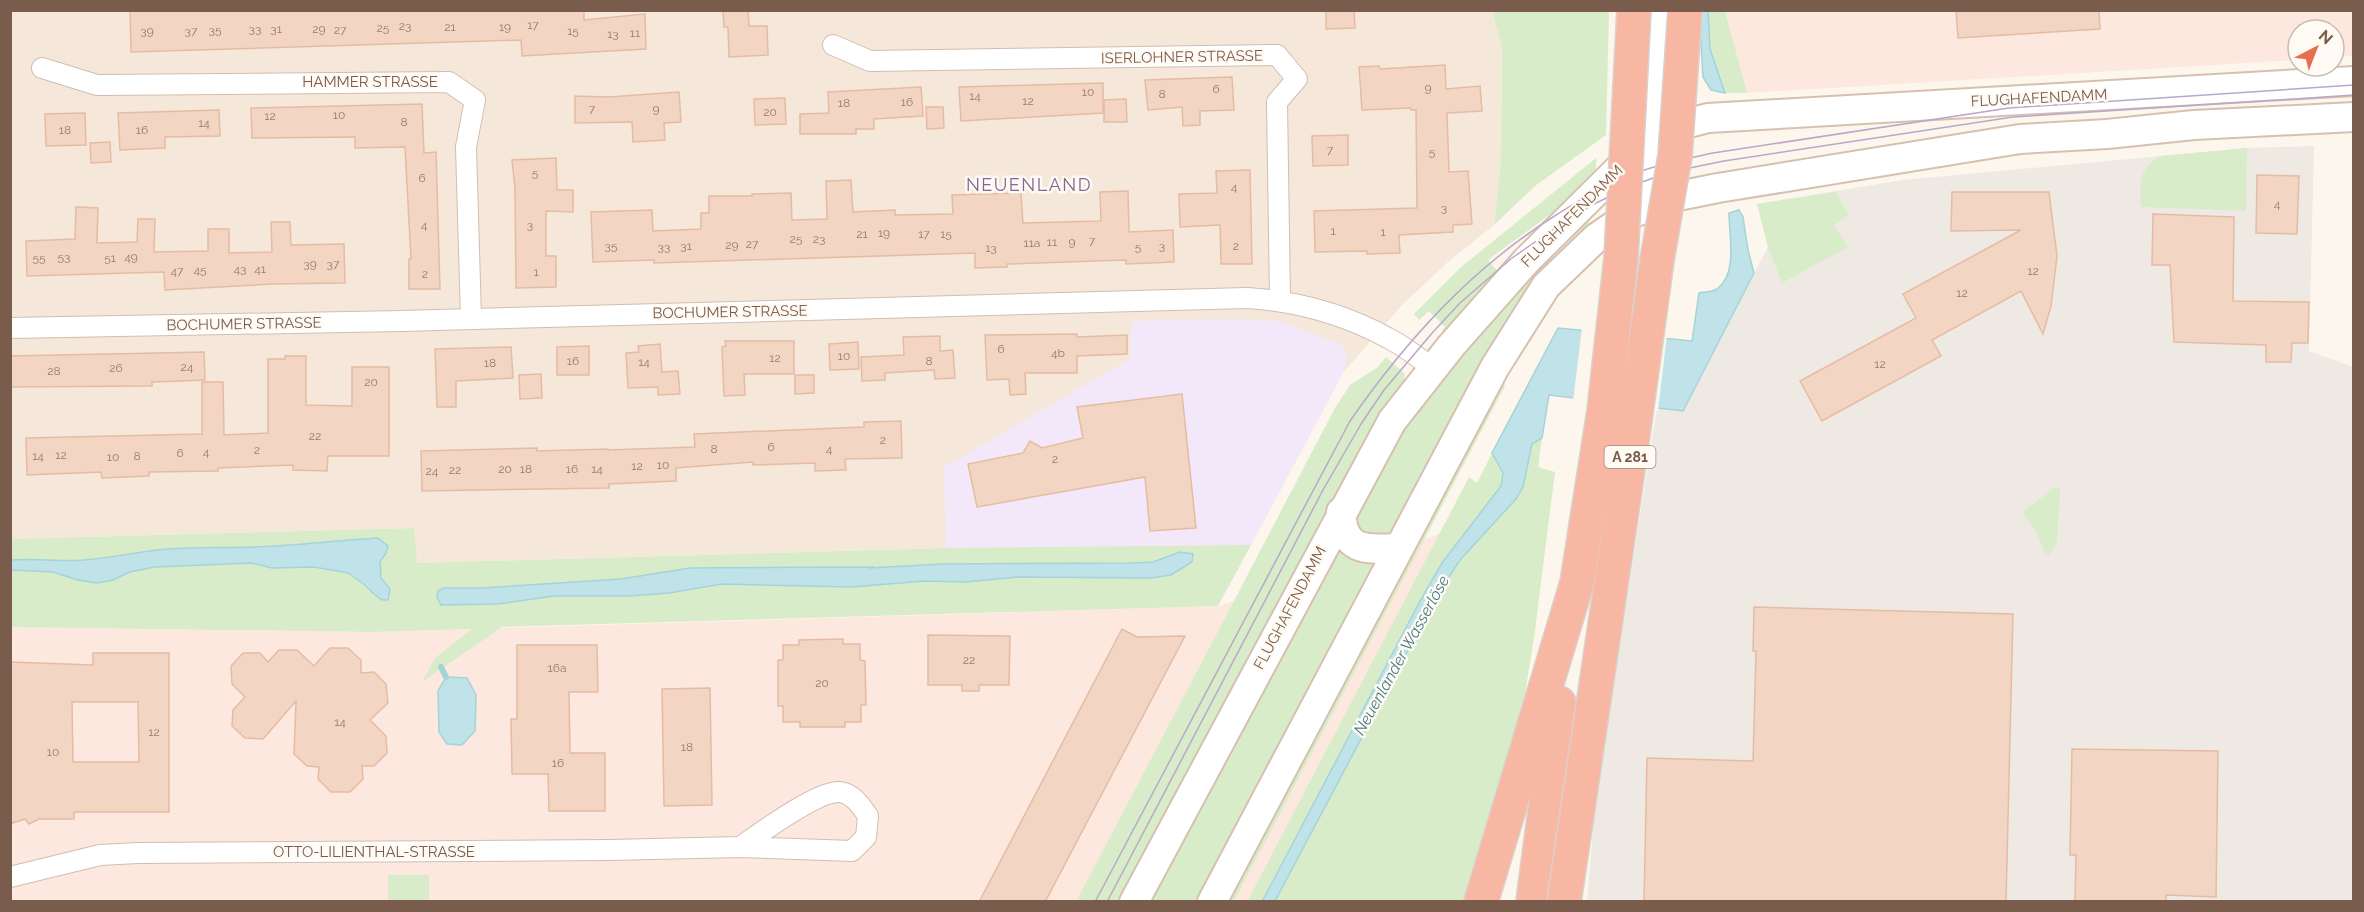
<svg xmlns="http://www.w3.org/2000/svg" width="2364" height="912" font-family="Raleway,sans-serif">
	<style>
		.residential { fill: #f5e8da }
		.commercial { fill: #fde8e0 }
		.industrial { fill: #efe9e4 }
		.education { fill: #f3e8fa }
		.green { fill: #d8ecc9 }
		.water { fill: #bfe3e8; stroke: #a5d3da; stroke-width: 1.5 }
		.pier { fill: #fdf6ec }
		.lines { fill: none; stroke-linecap: round; stroke-linejoin: round }
		.stream { stroke: #a5d3da; stroke-width: 6 }
		.building { fill: #f3d5c3; stroke: #e6bba3; stroke-width: 1.5; fill-rule: evenodd }
		.minor-casing { stroke: #d1beb0; stroke-width: 22 }
		.tertiary-casing { stroke: #d1beb0; stroke-width: 27 }
		.secondary-casing { stroke: #d6c0b0; stroke-width: 32 }
		.motorway-casing { stroke: #dad1cd; stroke-width: 36 }
		.minor { stroke: #fff; stroke-width: 20 }
		.tertiary { stroke: #fff; stroke-width: 24 }
		.secondary { stroke: #fff; stroke-width: 28 }
		.motorway { stroke: #f7b7a3; stroke-width: 33 }
		.tram { stroke: #b9a8c9; stroke-width: 1.5 }
		.motorway-bridge-casing { stroke: #dad1cd; stroke-width: 36; stroke-linecap: butt }
		.motorway-bridge { stroke: #f7b7a3; stroke-width: 33 }
		.labels { text-anchor: middle; stroke-width: 5; stroke-linejoin: round; paint-order: stroke }
		.number-label { font-size: 12px; fill: #987a6a }
		.shield { fill: #fffaf3; stroke: #a28b7f; stroke-width: 1.5 }
		.shield-label { font-size: 14px; font-weight: bold; fill: #7a5c4d }
		.street-label { font-size: 15px; fill: #7a5c4d; stroke: #fffaf3 }
		.water-label { font-size: 16px; font-style: italic; fill: #437c86; stroke: #fffaf3 }
		.quarter-label { font-size: 18px; letter-spacing: 1.5px; fill: #846695; stroke: #fffaf3 }
	</style>
	<rect width="100%" height="100%" fill="#fdf6ec"/>
	<path class="residential" d="M10 11H1492L1502 47 1501 159 1494 225 1449 261 1402 305 1343 373 1251 545 946 548 416 563 414 528 11 539Z"/>
	<g class="commercial">
		<path d="M1720 11H2353V56L2334 57V30H2298V60L1747 93Z"/>
		<path d="M1529 505 1414 901 11 902V627L372 632 1218 606Z"/>
	</g>
	<path class="industrial" d="M2314 146 2309 351 2353 367V901L1587 902 1595 805 1660 388 1683 410 1768 247 1757 204 1903 180 2247 148Z"/>
	<path class="education" d="M1235 319 1279 321 1343 345 1347 359 1343 373 1251 545 946 548 944 467 1130 359 1131 321Z"/>
	<g class="green">
		<path d="M1492 11H1609L1606 135 1535 186 1494 225 1501 159 1502 47Z"/>
		<path d="M1708 11H1725L1747 93H1725L1710 49Z"/>
		<path d="M2247 148 2246 211 2141 207C2140 182 2138 170 2160 156Z"/>
		<path d="M1596 158V175C1564 208 1524 232 1488 260L1500 274 1447 334 1442 331 1445 327 1429 311 1419 320 1414 314 1460 268Z"/>
		<path d="M1836 192 1849 215 1834 225 1848 247 1782 283 1768 247 1757 204Z"/>
		<path d="M1585 218 1589 223 1559 250 1540 272 1199 901 1148 902 1405 425 1462 351Z"/>
		<path d="M1386 357 1405 374 1402 389 1123 901 1076 902 1335 408 1350 385 1378 367Z"/>
		<path d="M1501 379 1505 386 1234 901 1225 902Z"/>
		<path d="M1542 438 1538 467 1555 472 1534 638 1517 743 1467 901 1275 902 1439 592 1460 560 1516 499 1532 444Z"/>
		<path d="M1492 453 1504 473 1501 486 1442 563 1420 601 1262 901 1247 902 1469 477 1477 483Z"/>
		<path d="M2055 487 2059 488 2060 491 2057 541 2049 556 2045 553 2035 530 2022 512Z"/>
		<path d="M414 528 417 563 946 548 1251 545 1218 606 502 627 422 682 435 658 472 629 372 632 11 627 10 539Z"/>
		<rect x="388" y="875" width="41" height="26"/>
	</g>
	<g class="water">
		<path d="M1699 11H1708L1710 49 1725 93 1711 90 1703 77Z"/>
		<path d="M1739 210 1743 217 1748 250 1754 273 1683 411 1549 395 1542 438 1532 444 1523 487 1516 499 1460 560 1439 592 1275 901 1262 902 1420 601 1442 563 1501 486 1503 473 1492 453 1558 328 1692 341 1699 293C1705 292 1712 292 1717 289 1738 274 1729 236 1729 213Z"/>
		<path d="M378 538 388 546 386 553 380 562 381 578 390 589 388 600H382L375 595 365 585 348 573 314 567 272 568 252 563 154 567 130 572 113 580 97 583 78 580 53 572 11 570V560C35 558 59 562 84 560 109 558 132 553 157 550 197 546 237 549 277 546 310 544 344 540 378 538Z"/>
		<path d="M1180 552 1193 554 1192 562 1171 575 1151 578 1018 577 966 582 925 581 851 587 722 584 669 593 629 596H554L498 604 441 605 437 597 438 591 443 588H483L621 579 690 568 874 567 869 568 943 564 1131 563 1153 562Z"/>
		<path d="M446 677 467 678 476 695 475 731 462 745 447 744 439 732 438 691Z"/>
	</g>
	<path class="pier" d="M1582 328 1667 335 1658 411 1573 401Z"/>
	<g class="lines">
		<path class="stream" d="M441 667 446 677"/>
	</g>
	<g class="building">
		<path d="M130 10H584V20L645 14 646 49 522 56 521 40 131 52Z"/>
		<path d="M723 10H748L749 26H767L768 55 729 57 728 27H724Z"/>
		<path d="M1326 10H1354L1355 28 1326 29Z"/>
		<path d="M1956 10H2099L2100 29 1958 38Z"/>
		<path d="M1445 65 1446 89 1480 86 1482 111 1447 113 1449 172 1468 171 1472 224 1453 225V232L1399 235 1400 253 1367 254V251L1315 252 1314 211 1417 208 1416 110H1411V108L1362 110 1359 67 1379 66 1380 69Z"/>
		<path d="M1232 77 1234 110 1200 111V125L1183 126 1182 107 1148 110 1145 80Z"/>
		<path d="M1103 83V113L961 121 959 87Z"/>
		<path d="M921 87 923 116 874 119V129H856V134H800V114L829 113 828 92Z"/>
		<path d="M679 92 681 122 664 123 665 140 633 142 632 122 575 123V96L608 97Z"/>
		<path d="M785 98 786 124 755 125 754 99Z"/>
		<path d="M1126 99 1127 122H1104V100Z"/>
		<path d="M422 104 424 153 436 152 440 289H409V259H411L405 147 355 148V137L252 138 251 108Z"/>
		<path d="M926 107H943L944 128 927 129Z"/>
		<path d="M219 110 220 136 165 137V148L120 150 118 113Z"/>
		<path d="M85 113 86 145 46 146 45 114Z"/>
		<path d="M1348 135V165L1313 166 1312 136Z"/>
		<path d="M110 142 111 162 91 163 90 143Z"/>
		<path d="M556 158 557 190H573V212L546 211V256H556V287L516 288 515 188 512 160Z"/>
		<path d="M1250 170 1252 264H1221L1220 225 1180 227 1179 194 1217 193 1216 171Z"/>
		<path d="M2257 175 2299 176 2297 234 2256 233Z"/>
		<path d="M851 180 853 212 895 210V215L953 214 952 195 1021 193 1023 223 1101 221 1100 192 1128 191 1129 232 1173 230 1174 262 1126 264V260L1007 264V267L975 268V253L654 263V260L593 262 591 212 652 210 653 231 701 229V213H709V196H752V194L791 193 792 220 827 219 826 181Z"/>
		<path d="M1952 192H2049L2057 256 2051 306 2043 334 2021 291 1932 340 1941 356 1822 421 1800 381 1916 318 1903 294 2021 230 1951 231Z"/>
		<path d="M76 207 98 208 97 243 137 242 138 219H155L154 252 208 251V229H229V253L272 252 271 222H290L291 245 344 244 345 283 272 284 165 290 164 272 27 276 26 241 75 239Z"/>
		<path d="M2153 214 2234 217 2233 301 2309 302 2308 343H2292L2291 362H2266V345L2174 342 2170 265H2152Z"/>
		<path d="M1077 334V337L1127 335V354L1077 356V373H1025L1026 394 1010 395 1009 379 987 380 985 335Z"/>
		<path d="M940 336V351L953 350 955 378 935 379 934 370 885 373V380L862 381 861 357 904 355 903 337Z"/>
		<path d="M725 341H794V374H744L745 395 724 396 722 347 726 346Z"/>
		<path d="M858 342 859 369 830 370 829 344Z"/>
		<path d="M660 344 662 372 678 371 680 394 658 395V387L628 388 626 353 639 352 638 346Z"/>
		<path d="M589 346V375H557V347Z"/>
		<path d="M511 347 513 378 456 381V407H437L435 349Z"/>
		<path d="M204 352 205 380 152 382V386L10 387V356Z"/>
		<path d="M285 356H306V405L352 406V367H389V456H328L327 471 293 470V465L218 468V471L149 472V476L102 478 101 472 27 475 26 438 202 434V382H223L224 435 268 433V359H285Z"/>
		<path d="M541 374 542 398 520 399 519 375Z"/>
		<path d="M795 375H814V393L795 394Z"/>
		<path d="M1182 394 1196 528 1150 531 1145 477 977 507 968 464 1023 453 1030 441 1042 448 1083 438 1077 407Z"/>
		<path d="M901 421 902 458 845 459 846 470 815 471V463L753 465V462L676 468V481L609 484V488L422 491 421 451 537 448V451L608 449V450L695 447 694 434 864 427V422Z"/>
		<path d="M1754 607 2013 614 2006 902H1644L1647 758 1753 761 1756 651H1753Z"/>
		<path d="M1122 629 1137 637 1185 636 1045 902H979Z"/>
		<path d="M928 635 1010 636 1009 685H979V691H962V685H928Z"/>
		<path d="M843 639V644H860V660L865 661 866 705H861V722H845V727H800V722H783V706H778V660H783V645H799V640Z"/>
		<path d="M517 645H597L598 692H569L570 753H605V811H549L548 774H512L511 719H517Z"/>
		<path d="M330 648H348L361 660V673L374 672 386 684 388 703 370 720 386 736 387 753 374 766H362L363 779 350 792H331L318 779 319 767 307 766 294 754 296 701 263 739 245 738 232 726 233 710 245 697 232 684 231 666 243 653H260L268 662 279 650H297L314 666Z"/>
		<path d="M93 653H169V812H74V819H39L29 824 25 819 10 824V662L93 665ZM72 702H138L139 762H73Z"/>
		<path d="M710 688 712 805 664 806 662 689Z"/>
		<path d="M2072 749 2218 751 2216 897 2166 895V902H2075L2076 855H2070Z"/>
	</g>
	<g class="lines">
		<g class="minor-casing">
			<g id="minor">
				<path d="M833 45 870 61 1277 55 1297 79 1277 102 1280 300"/>
				<path d="M42 68 97 85 449 82 475 100 466 147 471 318"/>
				<path d="M10 328 401 321 1247 298C1296 301 1344 314 1388 338 1404 346 1419 358 1434 369"/>
				<path d="M10 877 100 855 138 853 610 850 740 847 852 851 866 837 868 816C861 806 853 793 839 792 817 791 759 834 740 847"/>
			</g>
		</g>
		<g class="tertiary-casing">
			<path id="tertiary" d="M1643 209 1657 10"/>
		</g>
		<g class="secondary-casing">
			<g id="secondary">
				<path d="M1341 512C1343 551 1365 550 1397 548"/>
				<path d="M1134 902 1392 421 1451 346 1527 260 1648 140 1666 129 1708 118 2354 81"/>
				<path d="M1212 902 1495 367 1546 286 1596 238 1631 214 1673 197 1718 188 2020 139 2107 134 2194 125 2354 117"/>
			</g>
		</g>
		<g class="motorway-casing">
			<g id="motorway">
				<path d="M1481 902 1577 583"/>
				<path d="M1533 902 1559 703"/>
			</g>
		</g>
		<use href="#minor" class="minor"/>
		<use href="#tertiary" class="tertiary"/>
		<use href="#secondary" class="secondary"/>
		<use href="#motorway" class="motorway"/>
		<g class="tram">
			<path d="M1637 10 1631 186 1632 249 1638 302 1639 349"/>
			<path d="M1095 902 1350 421C1407 339 1472 268 1556 215 1577 202 1598 188 1620 179 1650 166 1681 160 1713 153L2009 108 2354 85"/>
			<path d="M1107 902 1323 490 1361 424 1384 390 1433 332 1460 303 1512 258 1551 231 1592 205 1631 186 1670 172 1724 161 2013 117 2354 95"/>
		</g>
		<g class="motorway-bridge-casing">
			<g id="motorway-bridge">
				<path d="M1577 583 1604 411 1621 258 1634 10"/>
				<path d="M1564 902 1631 449 1657 260 1675 156 1685 10"/>
			</g>
		</g>
		<use href="#motorway-bridge" class="motorway-bridge"/>
	</g>
	<g class="labels">
		<g class="number-label">
			<text x="533" y="29">17</text>
			<text x="405" y="30">23</text>
			<text x="450" y="31">21</text>
			<text x="505" y="31">19</text>
			<text x="383" y="32">25</text>
			<text x="255" y="33">33</text>
			<text x="276" y="33">31</text>
			<text x="319" y="33">29</text>
			<text x="215" y="34">35</text>
			<text x="340" y="34">27</text>
			<text x="147" y="35">39</text>
			<text x="191" y="35">37</text>
			<text x="573" y="35">15</text>
			<text x="635" y="37">11</text>
			<text x="613" y="38">13</text>
			<text x="1428" y="92">9</text>
			<text x="1216" y="93">6</text>
			<text x="1088" y="96">10</text>
			<text x="1162" y="98">8</text>
			<text x="975" y="100">14</text>
			<text x="1028" y="105">12</text>
			<text x="907" y="106">16</text>
			<text x="844" y="107">18</text>
			<text x="592" y="113">7</text>
			<text x="656" y="113">9</text>
			<text x="770" y="116">20</text>
			<text x="339" y="119">10</text>
			<text x="270" y="120">12</text>
			<text x="404" y="126">8</text>
			<text x="204" y="127">14</text>
			<text x="65" y="134">18</text>
			<text x="142" y="134">16</text>
			<text x="1330" y="154">7</text>
			<text x="1432" y="156">5</text>
			<text x="535" y="177">5</text>
			<text x="422" y="182">6</text>
			<text x="1234" y="191">4</text>
			<text x="2277" y="208">4</text>
			<text x="1444" y="212">3</text>
			<text x="424" y="229">4</text>
			<text x="530" y="229">3</text>
			<text x="1333" y="235">1</text>
			<text x="1383" y="236">1</text>
			<text x="884" y="237">19</text>
			<text x="862" y="238">21</text>
			<text x="924" y="238">17</text>
			<text x="946" y="238">15</text>
			<text x="796" y="243">25</text>
			<text x="819" y="243">23</text>
			<text x="1092" y="245">7</text>
			<text x="1052" y="246">11</text>
			<text x="1072" y="246">9</text>
			<text x="1032" y="247">11a</text>
			<text x="752" y="248">27</text>
			<text x="732" y="249">29</text>
			<text x="611" y="250">35</text>
			<text x="686" y="250">31</text>
			<text x="1162" y="250">3</text>
			<text x="1236" y="250">2</text>
			<text x="664" y="251">33</text>
			<text x="1138" y="251">5</text>
			<text x="991" y="252">13</text>
			<text x="64" y="261">53</text>
			<text x="131" y="261">49</text>
			<text x="39" y="262">55</text>
			<text x="110" y="262">51</text>
			<text x="310" y="268">39</text>
			<text x="333" y="268">37</text>
			<text x="240" y="273">43</text>
			<text x="260" y="273">41</text>
			<text x="200" y="274">45</text>
			<text x="177" y="275">47</text>
			<text x="2033" y="275">12</text>
			<text x="536" y="276">1</text>
			<text x="425" y="278">2</text>
			<text x="1962" y="297">12</text>
			<text x="1001" y="353">6</text>
			<text x="1058" y="357">4b</text>
			<text x="844" y="360">10</text>
			<text x="775" y="362">12</text>
			<text x="573" y="365">16</text>
			<text x="929" y="365">8</text>
			<text x="644" y="366">14</text>
			<text x="490" y="367">18</text>
			<text x="1880" y="368">12</text>
			<text x="187" y="371">24</text>
			<text x="116" y="372">26</text>
			<text x="54" y="375">28</text>
			<text x="371" y="386">20</text>
			<text x="315" y="440">22</text>
			<text x="883" y="444">2</text>
			<text x="771" y="451">6</text>
			<text x="714" y="453">8</text>
			<text x="829" y="453">4</text>
			<text x="257" y="454">2</text>
			<text x="206" y="456">4</text>
			<text x="180" y="457">6</text>
			<text x="61" y="459">12</text>
			<text x="38" y="460">14</text>
			<text x="137" y="460">8</text>
			<text x="113" y="461">10</text>
			<text x="1055" y="463">2</text>
			<text x="663" y="469">10</text>
			<text x="637" y="470">12</text>
			<text x="505" y="473">20</text>
			<text x="526" y="473">18</text>
			<text x="572" y="473">16</text>
			<text x="597" y="473">14</text>
			<text x="455" y="474">22</text>
			<text x="432" y="475">24</text>
			<text x="969" y="664">22</text>
			<text x="557" y="672">16a</text>
			<text x="822" y="687">20</text>
			<text x="340" y="726">14</text>
			<text x="154" y="736">12</text>
			<text x="687" y="751">18</text>
			<text x="53" y="756">10</text>
			<text x="558" y="767">16</text>
		</g>
		<rect class="shield" x="1604.5" y="446" width="51" height="22" rx="4.5"/>
		<g class="shield-label">
			<text x="1630" y="462">A 281</text>
		</g>
		<g class="street-label">
			<text transform="translate(1182 57) rotate(-1)" y="5">ISERLOHNER STRASSE</text>
			<text x="370" y="87">HAMMER STRASSE</text>
			<text transform="translate(2039 98) rotate(-3)" y="5">FLUGHAFENDAMM</text>
			<text transform="translate(1572 216) rotate(-45)" y="5">FLUGHAFENDAMM</text>
			<text transform="translate(730 312) rotate(-1)" y="5">BOCHUMER STRASSE</text>
			<text transform="translate(244 324) rotate(-1)" y="5">BOCHUMER STRASSE</text>
			<text transform="translate(1290 608) rotate(-62)" y="5">FLUGHAFENDAMM</text>
			<text x="374" y="857">OTTO-LILIENTHAL-STRASSE</text>
		</g>
		<g class="water-label">
			<text transform="translate(1401 655) rotate(-61)" y="6">Neuenlander Wasserlöse</text>
		</g>
		<g class="quarter-label">
			<text x="1029" y="191">NEUENLAND</text>
		</g>
	</g>
	<rect width="2364" height="912" fill="none" stroke="#7a5c4d" stroke-width="24"/>
	<g transform="translate(2316 48) rotate(42)"><circle r="28" fill="#fffaf3" stroke="#cabbb1" stroke-width="1.5"/>
	<path d="M0-4.5L10 22L0 15L-10 22Z" fill="#e76f51"/>
	<text y="-9" font-size="16" font-weight="bold" text-anchor="middle" fill="#7a5c4d">N</text>
	</g>
</svg>
